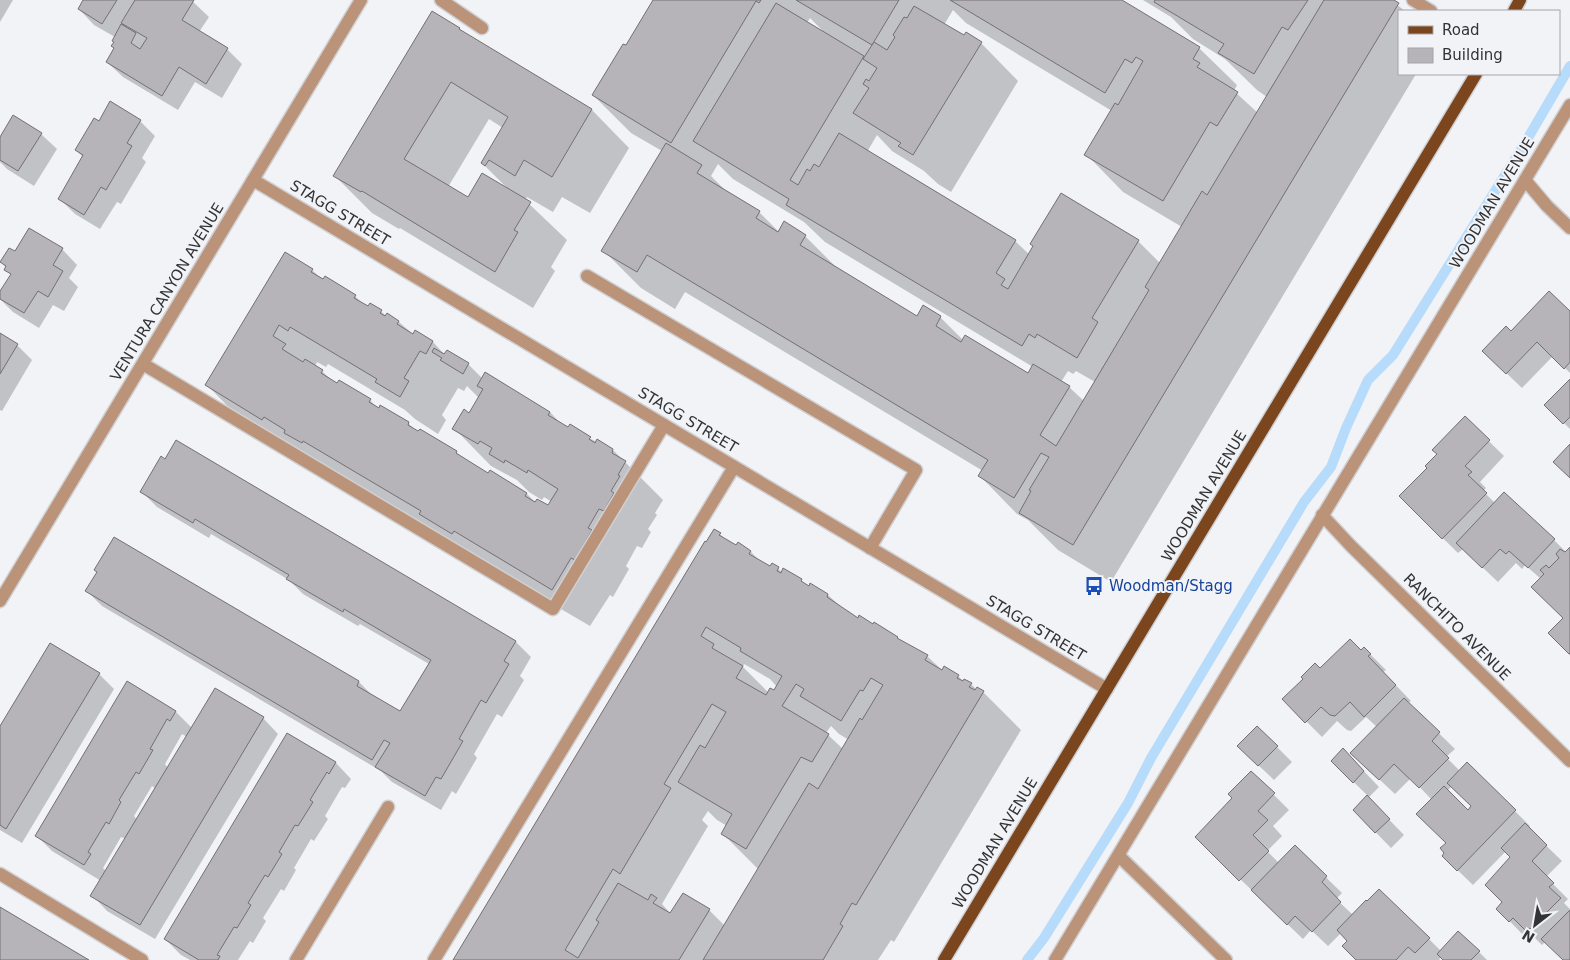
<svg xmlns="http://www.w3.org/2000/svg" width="1570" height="960" font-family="'DejaVu Sans',sans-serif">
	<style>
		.shadow { fill: #0003; fill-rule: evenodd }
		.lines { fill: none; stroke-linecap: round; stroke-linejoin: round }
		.stream { stroke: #b7dbfb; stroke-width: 10 }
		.building { fill: #b6b4b8; stroke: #727074; fill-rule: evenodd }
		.minor-casing { stroke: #cfd0d4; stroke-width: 15 }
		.major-casing { stroke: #cfd0d4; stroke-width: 15 }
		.minor { stroke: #ba9378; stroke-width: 12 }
		.major { stroke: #7b461d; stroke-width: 12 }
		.labels { text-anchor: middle; stroke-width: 4; stroke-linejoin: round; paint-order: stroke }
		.street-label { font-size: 15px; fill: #323334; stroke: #f2f3f7 }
		.transit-label { font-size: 15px; fill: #164399; stroke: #f2f3f7; text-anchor: start }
	</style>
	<rect width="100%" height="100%" fill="#f2f3f7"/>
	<g class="shadow">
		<path d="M0 0H13L0 22Z"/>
		<path d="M85 0H191L209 17 199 32 227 49 242 64 222 98 195 82 178 110 123 77 107 62 115 48V37L94 25 79 9Z"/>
		<path d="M655 0H1120L1199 48 1237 85 1234 91 1258 113 1267 97 1257 90 1225 59 1193 39 1171 17 1143 0H1391L1405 11H1399V74H1416L1111 582 1058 550 1028 520 1017 514 980 476 983 471 685 292 675 309 641 288 603 250 662 151 631 133 593 95 626 47ZM953 10 966 23 1112 111 1086 154 1123 192 1182 227 1160 263 1138 241 1061 195 1030 255 1015 241 867 152 877 135 892 151 924 171 938 184 951 192 1018 81 981 43 964 37 944 25ZM810 18 823 31 807 23ZM718 164 733 179 804 222 825 242 1033 367 1028 375 963 340 940 317H918L840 271 805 236 779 232 759 212 731 196 711 176ZM1068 371 1073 374 1076 371 1095 382 1084 401 1069 387 1061 382Z"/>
		<path d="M459 29 464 34 592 110 629 148 590 213 562 197 553 212 527 197 525 200 567 240 551 267 555 271 533 308 400 228 399 229 372 213 334 175ZM489 119 503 128 482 163 508 189 468 199 448 187Z"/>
		<path d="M140 121 155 136 142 158 146 162 121 204 117 202 100 229 75 214 59 198 83 157 76 150 99 123Z"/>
		<path d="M41 134 57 149 34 186 7 169 0 162V140Z"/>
		<path d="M62 249 77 265 69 278 78 287 64 311 53 305 39 328 13 312 0 299V294L11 275 2 262Z"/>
		<path d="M312 270 324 281 355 296 366 307 381 311 386 316 387 315 399 322 414 335 416 332 433 342 445 355 447 352 468 364 483 379 550 412 561 424 613 450 663 500 655 513 657 515 648 529 651 532 642 548 637 546 626 566 629 569 613 597 610 595 590 626 244 423 207 385ZM317 362 326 367 328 364 405 410 415 419 438 434 446 420 442 415 458 388 464 391 467 386 479 398 469 414 454 428 491 466 517 480 529 492 542 500 544 497 552 502 549 507 536 503 527 494 490 472 489 475 464 460 456 452 416 431 408 423 379 410 370 400 333 382 322 371 315 367Z"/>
		<path d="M1570 313V373L1553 356 1522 388 1499 366 1511 332Z"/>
		<path d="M0 335 17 345 32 360 2 411 0 410Z"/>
		<path d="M1570 381V429L1561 420Z"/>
		<path d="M1465 418 1504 456 1480 482 1486 488 1483 491 1495 503 1554 540 1567 553 1570 549V654L1564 618 1541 579 1525 565 1522 569 1516 563 1498 582 1463 549 1458 553 1400 496 1429 468Z"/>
		<path d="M176 442 516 642 531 657 520 676 524 680 502 717 497 714 474 754 477 758 456 794 452 791 441 810 392 782 381 771 102 606 87 591 115 539 359 682 374 697 401 713 429 664 360 624 358 626 303 594 289 580 211 534 209 538 157 507 142 492 166 460Z"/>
		<path d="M720 534 728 542 751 552 762 563 771 568 773 565 782 572 801 580 807 586 828 595 850 615 873 625 874 624 901 642 927 656 943 671 958 676 964 682 971 684 977 690 983 692 1021 730 894 942 891 940 878 960H455L705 543ZM744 664 770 679 777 687 774 692 769 693 743 667ZM831 726 839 734 849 740 843 749 826 733ZM708 811 717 820 727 826 722 833 759 870 725 926 709 910 671 914 662 904 708 826 702 820Z"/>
		<path d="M1364 648 1386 670 1383 672 1411 701 1408 703 1455 749 1446 757 1460 771 1467 764 1530 826 1528 828 1562 861 1546 877 1568 899 1564 903 1570 909V960H1564L1545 942 1542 945 1529 932 1525 937 1498 909 1504 902 1512 857 1506 851 1473 885 1443 856 1447 843 1432 800 1411 778 1395 794 1367 768 1377 727 1366 717 1351 731 1347 730 1337 721 1322 737 1284 699 1320 670 1361 652ZM1452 786 1473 806 1468 811 1447 791Z"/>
		<path d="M99 674 114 689 22 843 0 830V728Z"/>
		<path d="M128 683 176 712 192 728 263 718 278 734 155 939 107 911 92 895 101 881 52 851 37 836ZM182 734 187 737 168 768 165 764ZM152 786 156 789 137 820 134 816ZM121 837 126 839 106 871 103 868Z"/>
		<path d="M1257 727 1292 762 1274 780 1238 746Z"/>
		<path d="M288 735 336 763 351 779 345 788 342 787 325 816 328 819 314 841 311 839 294 868 296 870 284 891 281 889 263 918 266 921 253 943 250 941 238 960H190L181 955 165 939Z"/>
		<path d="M1332 761 1358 765 1379 787 1368 798 1404 835 1391 848 1354 810 1368 796Z"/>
		<path d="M1251 772 1289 810 1273 826 1282 836 1267 851 1279 863 1295 847 1342 893 1336 899 1353 915 1429 939 1441 951 1479 952 1487 960H1444L1441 957 1439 960H1358L1349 941 1341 933 1328 946 1311 930 1303 939 1196 837 1234 799Z"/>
	</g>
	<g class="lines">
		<path class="stream" d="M1027 960 1044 938 1128 803 1151 758 1304 502 1331 467 1346 428 1368 380 1393 355 1525 143 1570 66"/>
	</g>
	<g class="building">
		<path d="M83 0H117L102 24 78 9Z"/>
		<path d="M135 0H194L182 20 228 48 206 84 179 67 162 96 106 62 114 48 111 46 114 42 112 41 121 24 136 33 131 43 140 49 147 38 121 23Z"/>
		<path d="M653 0H761L759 3 756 1 671 143 592 95 623 44 626 45Z"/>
		<path d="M796 0H899L872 45Z"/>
		<path d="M950 0H1122L1200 47 1193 59 1200 63 1197 67 1238 92 1217 126 1210 122 1163 201 1084 155 1115 103 1118 105 1143 61 1136 57 1132 63 1125 59 1105 93Z"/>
		<path d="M1155 0H1308L1288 30 1282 27 1254 74 1218 53 1224 44 1154 2Z"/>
		<path d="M1324 0H1394L1399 3 1073 545 1019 513 1031 491 1029 490 1049 457 1041 453 1014 498 978 476 988 460 647 255 637 272 601 251 666 143 702 165 697 173 760 211 756 218 778 232 784 221 806 235 800 245 917 316 923 305 941 316 936 326 961 342 965 335 1028 373 1033 364 1070 386 1040 435 1056 446 1149 290 1145 287 1202 191 1207 195Z"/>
		<path d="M776 3 864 56 790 180 798 185 807 169 810 171 814 164 819 167 839 133 1016 240 996 273 1005 279 1001 285 1008 289 1033 246 1030 244 1061 193 1139 240 1092 318 1098 322 1077 358 1037 334 1035 338 1029 334 1022 346 786 205 789 199 693 141Z"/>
		<path d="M914 6 964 35 966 32 982 42 913 155 898 146 901 143 853 113 869 88 863 84 866 79 869 81 877 68 863 59 874 42 887 50 895 37 893 35 904 17 907 18Z"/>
		<path d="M432 11 460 28 459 29 592 109 552 177 524 160 515 176 489 160 485 166 481 163 508 117 451 82 404 159 468 197 482 173 531 202 514 230 518 232 495 272 362 191 361 192 333 176Z"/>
		<path d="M110 101 141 120 127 143 132 146 106 190 101 187 84 215 58 199 83 155 75 150 94 118 99 121Z"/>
		<path d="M13 115 42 133 18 171 0 160V137Z"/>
		<path d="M29 228 63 248 53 265 63 271 48 297 38 291 24 313 0 299V291L11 274 4 270 6 266 0 262 9 248 15 251Z"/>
		<path d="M285 252 313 269 311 272 323 279 325 276 356 295 354 298 368 306 370 303 382 310 380 313 385 316 387 313 399 321 397 324 413 334 415 330 433 341 426 354 420 351 404 378 409 381 400 397 375 382 377 379 290 327 288 331 279 325 273 336 286 344 282 349 303 362 305 359 323 370 321 373 337 383 339 380 371 399 369 402 379 408 380 405 409 422 408 425 418 431 420 429 457 451 456 453 488 473 490 470 527 493 525 496 535 502 537 499 548 505 558 489 528 470 527 473 505 460 504 463 489 454 492 448 480 441 478 444 452 429 464 409 469 413 483 389 477 386 485 372 550 412 548 415 568 427 570 424 591 437 589 439 595 443 597 439 613 449 612 453 626 461 618 475 620 476 611 491 614 493 604 511 599 509 588 528 592 530 575 560 571 558 552 590 454 531 452 534 419 514 421 511 303 441 302 443 284 433 285 430 264 417 262 420 205 385Z"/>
		<path d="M1549 291 1570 311V362L1564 369 1537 342 1506 374 1482 351 1506 326 1511 331Z"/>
		<path d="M0 333 18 344 0 374Z"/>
		<path d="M434 348 444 354 447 350 469 363 463 374 440 360 442 358 432 352Z"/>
		<path d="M1570 379V417L1563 424 1544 405Z"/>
		<path d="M1465 416 1490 440 1465 466 1472 472 1468 475 1487 493 1442 539 1399 496 1427 468 1425 466 1437 454 1432 450Z"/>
		<path d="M176 440 516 641 504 661 509 664 486 703 481 700 459 739 463 741 441 779 436 777 425 796 375 767 390 743 384 740 372 760 85 591 97 572 94 570 114 537 359 681 357 686 400 711 431 660 344 609 343 612 286 579 289 575 195 519 193 523 140 492 161 456 165 459Z"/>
		<path d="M1570 444V478L1553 462Z"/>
		<path d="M1504 492 1555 539 1528 568 1509 551 1506 554 1500 549 1482 568 1456 543Z"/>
		<path d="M714 529 721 533 719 535 736 545 738 542 751 551 749 554 770 566 772 563 779 567 777 571 781 573 783 568 802 579 801 581 809 586 810 583 828 594 827 597 858 618 859 615 873 624 874 622 898 637 897 638 928 655 925 660 942 670 944 666 959 675 957 678 963 681 964 679 972 683 969 687 975 690 977 687 984 691 856 905 852 903 840 924 843 926 823 960H703L809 783 818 789 860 718 862 720 883 685 871 678 863 691 860 690 841 721 800 696 804 689 796 684 782 706 829 734 812 762 801 757 746 849 721 834 732 814 678 782 700 745 705 748 726 712 712 704 664 784 671 788 620 874 613 869 565 950 578 958 599 922 596 920 618 883 648 900 651 894 657 898 653 903 670 913 683 893 710 909 679 960H453L705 541 706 542ZM706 627 741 648 740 651 782 676 774 690 770 688 766 695 736 678 743 666 712 648 714 644 701 636Z"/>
		<path d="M1570 547V654H1569L1548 633 1563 618 1531 587 1544 574 1540 570 1546 565 1549 568 1559 558 1556 554 1560 549 1565 552Z"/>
		<path d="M1350 639 1361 650 1364 647 1371 654 1368 656 1396 685 1364 717 1350 702 1335 716 1330 715 1321 707 1305 723 1282 699 1303 679 1301 677 1315 663 1320 668Z"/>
		<path d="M50 643 100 673 6 829 0 825V726Z"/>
		<path d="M127 681 176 711 170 721 167 719 150 749 153 750 139 774 136 772 119 800 121 802 109 824 106 822 88 852 91 854 84 865 35 836Z"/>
		<path d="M215 688 264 717 140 925 90 896Z"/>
		<path d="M1404 698 1440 732 1432 741 1449 758 1419 788 1394 764 1379 780 1350 753Z"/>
		<path d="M1257 726 1278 746 1258 766 1237 746Z"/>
		<path d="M287 733 336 762 329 774 327 772 310 800 313 802 298 826 295 825 279 852 282 854 268 877 265 875 248 903 251 905 237 928 234 927 217 955 220 956 218 960H199L164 939Z"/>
		<path d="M1343 748 1364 771 1353 783 1331 761Z"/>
		<path d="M1467 762 1516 810 1457 871 1442 856 1444 853 1440 848 1446 843 1416 814 1444 786 1468 810 1471 806 1447 783Z"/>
		<path d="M1251 771 1275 793 1258 811 1268 820 1253 835 1269 851 1239 881 1195 837 1232 798 1228 794Z"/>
		<path d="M1367 795 1390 819 1375 833 1353 810Z"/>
		<path d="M1525 823 1547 845 1532 861 1554 883 1549 887 1561 898 1530 929 1529 928 1526 931 1513 918 1509 922 1496 909 1502 902 1485 885 1510 857 1501 848Z"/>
		<path d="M1295 845 1327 876 1322 882 1341 902 1312 932 1295 916 1287 925 1251 890Z"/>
		<path d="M1379 889 1430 938 1415 953 1408 947 1396 960H1356L1342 946 1347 941 1337 930 1366 900 1367 901Z"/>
		<path d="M0 907 89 960H0Z"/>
		<path d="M1570 910V960H1563L1541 939Z"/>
		<path d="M1458 931 1480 951 1471 960H1443L1437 954Z"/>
	</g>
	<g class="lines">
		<g class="minor-casing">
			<g id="minor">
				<path d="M441 0 482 28"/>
				<path d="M1413 0 1431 11"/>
				<path d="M253 180 1107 689"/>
				<path d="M1525 180 1547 206 1570 228"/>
				<path d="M587 276 916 470 870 548"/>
				<path d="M143 364 553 609 664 425"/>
				<path d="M1322 515 1351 546 1570 761"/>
				<path d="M0 601 361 0"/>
				<path d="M1119 856 1226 960"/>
				<path d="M0 874 142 960"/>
				<path d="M296 960 388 807"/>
				<path d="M434 960 734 467"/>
				<path d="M1055 960 1570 105"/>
			</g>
		</g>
		<g class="major-casing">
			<g id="major">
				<path d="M1514 11 1520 0"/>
				<path d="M944 960 1476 74"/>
			</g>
		</g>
		<use href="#minor" class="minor"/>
		<use href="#major" class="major"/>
	</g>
	<defs>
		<g id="bus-bare" transform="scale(1.5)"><path d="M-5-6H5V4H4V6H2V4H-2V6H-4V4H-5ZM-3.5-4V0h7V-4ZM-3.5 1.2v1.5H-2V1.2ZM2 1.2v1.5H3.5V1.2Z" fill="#1a4fb4" stroke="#f2f3f7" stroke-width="2.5" paint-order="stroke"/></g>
	</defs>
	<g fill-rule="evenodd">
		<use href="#bus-bare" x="1094" y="586"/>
	</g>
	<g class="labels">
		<g class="street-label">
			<text transform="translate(1492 203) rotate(-59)" y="5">WOODMAN AVENUE</text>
			<text transform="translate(340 213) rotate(31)" y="5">STAGG STREET</text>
			<text transform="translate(167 292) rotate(-59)" y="5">VENTURA CANYON AVENUE</text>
			<text transform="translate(688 420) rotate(31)" y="5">STAGG STREET</text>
			<text transform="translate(1204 496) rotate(-59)" y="5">WOODMAN AVENUE</text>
			<text transform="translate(1457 627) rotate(45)" y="5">RANCHITO AVENUE</text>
			<text transform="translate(1036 628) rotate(31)" y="5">STAGG STREET</text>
			<text transform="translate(995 843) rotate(-59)" y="5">WOODMAN AVENUE</text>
		</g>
		<g class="transit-label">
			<text x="1109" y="591">Woodman/Stagg</text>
		</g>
	</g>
	<rect x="1398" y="10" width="162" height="65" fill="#f2f3f7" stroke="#a5a6a9"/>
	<rect x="1408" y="26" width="25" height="8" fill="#7b461d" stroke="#a5a6a9"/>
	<text x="1442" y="35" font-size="15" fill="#323334">Road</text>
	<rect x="1408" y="48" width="25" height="15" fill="#b6b4b8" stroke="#a5a6a9"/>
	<text x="1442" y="60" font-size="15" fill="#323334">Building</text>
	<g transform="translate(1535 925) rotate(211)" stroke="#f2f3f7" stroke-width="4" paint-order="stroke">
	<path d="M0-4L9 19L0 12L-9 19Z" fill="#323334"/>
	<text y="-8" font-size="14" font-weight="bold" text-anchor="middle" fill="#323334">N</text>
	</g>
</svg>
